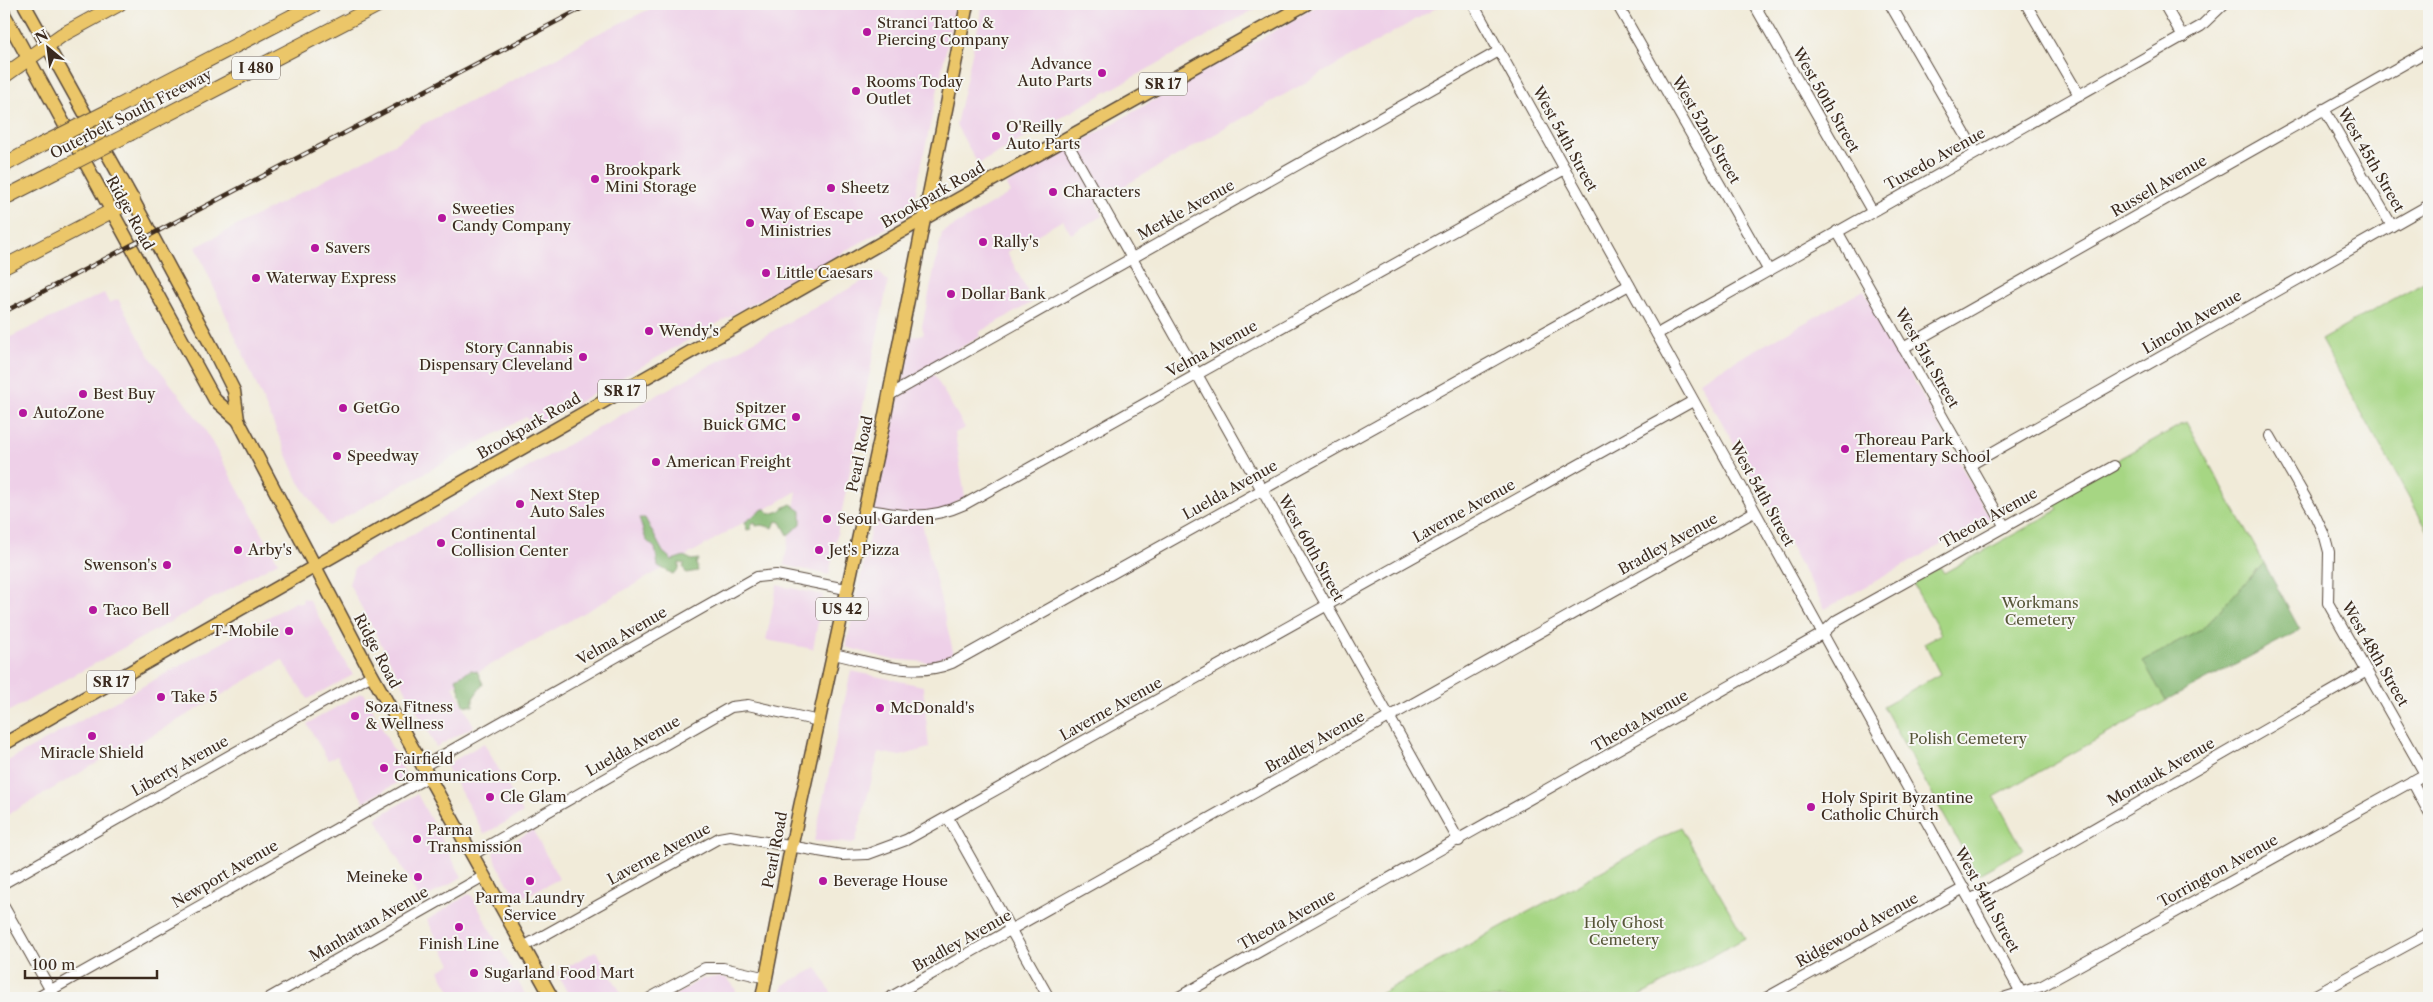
<svg xmlns="http://www.w3.org/2000/svg" width="2433" height="1002" font-family="'Libre Caslon Text',serif">
	<style>
		.built { fill: #eed0e8 }
		.green { fill: #a6d683; stroke: #708050 }
		.forest { fill: #84b771; stroke: #607048 }
		.lines { fill: none; stroke-linecap: round; stroke-linejoin: round }
		.minor-casing { stroke: #56473a; stroke-width: 12 }
		.major-casing { stroke: #56473a; stroke-width: 15 }
		.highway-casing { stroke: #56473a; stroke-width: 16 }
		.minor { stroke: #fff; stroke-width: 10 }
		.major { stroke: #ebc669; stroke-width: 12 }
		.highway { stroke: #ebc669; stroke-width: 14 }
		.rail-casing { stroke: #3b2a1e; stroke-width: 4.5 }
		.rail { stroke: #f6f6f2; stroke-width: 2.5; stroke-dasharray: 8; stroke-linecap: butt }
		.highway-bridge-casing { stroke: #56473a; stroke-width: 16; stroke-linecap: butt }
		.highway-bridge { stroke: #ebc669; stroke-width: 14 }
		.poi-dot { fill: #b5179e; stroke: #f6f6f2; stroke-width: 2 }
		.labels { text-anchor: middle; stroke-width: 4; stroke-linejoin: round; paint-order: stroke }
		.shield { fill: #f6f6f2; stroke: #73675e; stroke-width: 1 }
		.shield-label { font-size: 14px; font-weight: bold; fill: #3b2a1e }
		.poi-label { font-size: 15px; fill: #3b2a1e; stroke: #f6f6f2; text-anchor: start }
		.street-label { font-size: 15px; fill: #3b2a1e; stroke: #f6f6f2 }
		.park-label { font-size: 15px; fill: #565537; stroke: #f6f6f2 }
	</style>
	<rect width="100%" height="100%" fill="#f6f6f2"/>
	<filter id="ink" filterUnits="userSpaceOnUse"><feTurbulence type="fractalNoise" baseFrequency=".02" numOctaves="2"/><feDisplacementMap in="SourceGraphic" scale="10" xChannelSelector="R" yChannelSelector="G"/><feConvolveMatrix kernelMatrix="1 2 1 2 8 2 1 2 1" color-interpolation-filters="sRGB"/></filter>
	<filter id="wash" filterUnits="userSpaceOnUse"><feTurbulence type="fractalNoise" baseFrequency=".0096" numOctaves="4" result="noise"/><feDisplacementMap in="SourceGraphic" scale="20" xChannelSelector="R" yChannelSelector="G"/><feGaussianBlur stdDeviation="1.12" result="paint"/><feColorMatrix in="noise" values="0 0 0 0 0 0 0 0 0 0 0 0 0 0 0 0 0 1.4 0 .05"/><feComposite in="paint" operator="in"/></filter>
	<g filter="url(#wash)">
		<rect width="100%" height="100%" fill="#f1ebd9"/>
		<g class="built">
			<path d="M660 4H956L911 214 533 428 526 417 329 526 299 482 196 247 396 143 423 124 498 88 560 56 591 37Z"/>
			<path d="M983 4H1264L978 164 956 125Z"/>
			<path d="M1321 4H1443L1096 202 1102 216 1071 234 1063 220 1007 252 1033 302 979 332 981 336 929 366 965 428 955 433 965 497 922 523 954 655 927 662 889 659 846 647 911 337 924 334 922 326 942 233 1010 193 1006 185Z"/>
			<path d="M879 272 888 282 829 575 784 565 797 491 698 549 453 686 474 726 436 747 349 584 354 568 560 449Z"/>
			<path d="M1864 290 1990 518 1825 609 1699 381Z"/>
			<path d="M104 293 109 303 118 299 150 357 203 426 278 562 4 714V340Z"/>
			<path d="M777 585 823 595 813 649 766 640Z"/>
			<path d="M303 598 309 600 353 675 308 699 282 660 116 756 114 753 4 817V763L295 602 302 603Z"/>
			<path d="M851 671 923 686 929 748 900 756 879 752 855 843 814 841Z"/>
			<path d="M361 693H364L407 777 364 802 337 756 328 760 307 724Z"/>
			<path d="M484 743 523 813 484 834 446 765Z"/>
			<path d="M417 794 462 877 420 901 376 818Z"/>
			<path d="M533 830 559 879 517 900 495 860 493 852Z"/>
			<path d="M469 894 472 896 527 998H454L439 971 451 964 427 920Z"/>
			<path d="M595 951 597 952 624 998H570L557 973Z"/>
			<path d="M817 968 834 998H780L783 985Z"/>
			<path d="M718 977 727 978 735 988 737 998H671L701 979Z"/>
		</g>
		<g class="green">
			<path d="M2429 279V533L2321 340Z"/>
			<path d="M2186 422 2264 563 2201 630 2144 661 2166 701 1994 797 2023 849 1977 875 1883 706 1940 674 1924 643 1941 634 1912 582 1940 567 1944 573 2058 510 2051 497Z"/>
			<path d="M1681 827 1745 938 1636 998H1373Z"/>
		</g>
		<g class="forest">
			<path d="M791 504 801 511V524L788 535 781 522 776 521 773 528 762 525 756 526 755 522 751 524V529L747 530 745 522 763 509H766L770 514 780 511 783 508Z"/>
			<path d="M639 518H645L663 552 672 560 684 556 692 560 699 559 696 563 698 571 686 573 683 566 685 564 679 563V569L673 574 658 566 655 548 646 540Z"/>
			<path d="M2264 563 2300 630 2166 701 2143 661 2201 630Z"/>
			<path d="M471 670 477 671 483 684 473 698V706L464 705 456 678Z"/>
		</g>
	</g>
	<g filter="url(#ink)">
		<g class="lines">
			<g class="minor-casing">
				<g id="minor">
					<path d="M1473 4C1657 335 1842 666 2024 998"/>
					<path d="M1617 4 1769 271"/>
					<path d="M1754 4 1872 211"/>
					<path d="M1890 4 1976 153"/>
					<path d="M2026 4 2079 95"/>
					<path d="M2164 4 2183 37"/>
					<path d="M2324 109 2392 226"/>
					<path d="M1065 139 1459 841"/>
					<path d="M1837 231 2005 527"/>
					<path d="M1657 334 2201 26 2224 4"/>
					<path d="M1903 348 2429 50"/>
					<path d="M888 396 1499 51"/>
					<path d="M2270 436 2313 511 2325 537 2329 552 2328 603 2425 774"/>
					<path d="M1970 465 2429 205"/>
					<path d="M864 509C903 516 928 521 965 504L1565 169"/>
					<path d="M834 654C872 662 914 679 952 663L1629 285"/>
					<path d="M422 767 757 577 776 575 846 589"/>
					<path d="M2412 781 2429 813"/>
					<path d="M948 818 1049 998"/>
					<path d="M472 855 731 707 748 705 819 721"/>
					<path d="M4 883 372 675"/>
					<path d="M1970 900 2367 671"/>
					<path d="M4 907 55 998"/>
					<path d="M523 947 719 838 730 836 842 855 868 854 906 840 1693 401"/>
					<path d="M37 998 428 777"/>
					<path d="M269 998 484 876"/>
					<path d="M650 998 705 968H723L767 978"/>
					<path d="M889 998 1754 512"/>
					<path d="M1177 998 1822 634 1837 620 2114 466"/>
					<path d="M1766 998 1964 888"/>
					<path d="M2003 998 2042 986 2429 772"/>
					<path d="M2310 998 2429 933"/>
				</g>
			</g>
			<g class="major-casing">
				<g id="major">
					<path d="M24 4 133 200 213 349 234 391 238 420 372 675 552 998"/>
					<path d="M4 14 215 400 238 420"/>
					<path d="M4 744 946 206 1306 4"/>
					<path d="M762 998 791 848 882 430 967 4"/>
				</g>
			</g>
			<g class="highway-casing">
				<g id="highway">
					<path d="M4 76 62 35 119 4"/>
					<path d="M117 107 316 4"/>
					<path d="M131 133 380 4"/>
					<path d="M4 165 41 145"/>
					<path d="M4 198 55 172"/>
					<path d="M4 267 133 200"/>
				</g>
			</g>
			<use href="#minor" class="minor"/>
			<use href="#major" class="major"/>
			<use href="#highway" class="highway"/>
			<g class="rail-casing">
				<path id="rail" d="M4 312 590 4"/>
			</g>
			<use href="#rail" class="rail"/>
			<g class="highway-bridge-casing">
				<g id="highway-bridge">
					<path d="M41 145 117 107"/>
					<path d="M55 172 131 133"/>
				</g>
			</g>
			<use href="#highway-bridge" class="highway-bridge"/>
		</g>
	</g>
	<g class="poi-dot">
		<circle cx="867" cy="32" r="5"/>
		<circle cx="1102" cy="73" r="5"/>
		<circle cx="856" cy="91" r="5"/>
		<circle cx="996" cy="136" r="5"/>
		<circle cx="595" cy="179" r="5"/>
		<circle cx="831" cy="188" r="5"/>
		<circle cx="1053" cy="192" r="5"/>
		<circle cx="442" cy="218" r="5"/>
		<circle cx="750" cy="223" r="5"/>
		<circle cx="983" cy="242" r="5"/>
		<circle cx="315" cy="248" r="5"/>
		<circle cx="766" cy="273" r="5"/>
		<circle cx="256" cy="278" r="5"/>
		<circle cx="951" cy="294" r="5"/>
		<circle cx="649" cy="331" r="5"/>
		<circle cx="583" cy="357" r="5"/>
		<circle cx="83" cy="394" r="5"/>
		<circle cx="343" cy="408" r="5"/>
		<circle cx="23" cy="413" r="5"/>
		<circle cx="796" cy="417" r="5"/>
		<circle cx="1845" cy="449" r="5"/>
		<circle cx="337" cy="456" r="5"/>
		<circle cx="656" cy="462" r="5"/>
		<circle cx="520" cy="504" r="5"/>
		<circle cx="827" cy="519" r="5"/>
		<circle cx="441" cy="543" r="5"/>
		<circle cx="238" cy="550" r="5"/>
		<circle cx="819" cy="550" r="5"/>
		<circle cx="167" cy="565" r="5"/>
		<circle cx="93" cy="610" r="5"/>
		<circle cx="289" cy="631" r="5"/>
		<circle cx="161" cy="697" r="5"/>
		<circle cx="880" cy="708" r="5"/>
		<circle cx="355" cy="716" r="5"/>
		<circle cx="92" cy="736" r="5"/>
		<circle cx="384" cy="768" r="5"/>
		<circle cx="490" cy="797" r="5"/>
		<circle cx="1811" cy="807" r="5"/>
		<circle cx="417" cy="839" r="5"/>
		<circle cx="418" cy="877" r="5"/>
		<circle cx="530" cy="881" r="5"/>
		<circle cx="823" cy="881" r="5"/>
		<circle cx="459" cy="927" r="5"/>
		<circle cx="474" cy="973" r="5"/>
	</g>
	<g class="labels">
		<g class="shield">
			<rect x="232" y="56.5" width="48" height="23" rx="4"/>
			<rect x="1139" y="72.5" width="48" height="23" rx="4"/>
			<rect x="598" y="379.5" width="48" height="23" rx="4"/>
			<rect x="816" y="597.5" width="52" height="23" rx="4"/>
			<rect x="87" y="670.5" width="48" height="23" rx="4"/>
		</g>
		<g class="shield-label">
			<text x="256" y="73">I 480</text>
			<text x="1163" y="89">SR 17</text>
			<text x="622" y="396">SR 17</text>
			<text x="842" y="614">US 42</text>
			<text x="111" y="687">SR 17</text>
		</g>
		<g class="poi-label">
			<text x="877" y="28">Stranci Tattoo &amp;<tspan x="877" dy="17">Piercing Company</tspan></text>
			<text x="1092" y="69" text-anchor="end">Advance<tspan x="1092" dy="17">Auto Parts</tspan></text>
			<text x="866" y="87">Rooms Today<tspan x="866" dy="17">Outlet</tspan></text>
			<text x="1006" y="132">O'Reilly<tspan x="1006" dy="17">Auto Parts</tspan></text>
			<text x="605" y="175">Brookpark<tspan x="605" dy="17">Mini Storage</tspan></text>
			<text x="841" y="193">Sheetz</text>
			<text x="1063" y="197">Characters</text>
			<text x="452" y="214">Sweeties<tspan x="452" dy="17">Candy Company</tspan></text>
			<text x="760" y="219">Way of Escape<tspan x="760" dy="17">Ministries</tspan></text>
			<text x="993" y="247">Rally's</text>
			<text x="325" y="253">Savers</text>
			<text x="776" y="278">Little Caesars</text>
			<text x="266" y="283">Waterway Express</text>
			<text x="961" y="299">Dollar Bank</text>
			<text x="659" y="336">Wendy's</text>
			<text x="573" y="353" text-anchor="end">Story Cannabis<tspan x="573" dy="17">Dispensary Cleveland</tspan></text>
			<text x="93" y="399">Best Buy</text>
			<text x="353" y="413">GetGo</text>
			<text x="786" y="413" text-anchor="end">Spitzer<tspan x="786" dy="17">Buick GMC</tspan></text>
			<text x="33" y="418">AutoZone</text>
			<text x="1855" y="445">Thoreau Park<tspan x="1855" dy="17">Elementary School</tspan></text>
			<text x="347" y="461">Speedway</text>
			<text x="666" y="467">American Freight</text>
			<text x="530" y="500">Next Step<tspan x="530" dy="17">Auto Sales</tspan></text>
			<text x="837" y="524">Seoul Garden</text>
			<text x="451" y="539">Continental<tspan x="451" dy="17">Collision Center</tspan></text>
			<text x="248" y="555">Arby's</text>
			<text x="829" y="555">Jet's Pizza</text>
			<text x="157" y="570" text-anchor="end">Swenson's</text>
			<text x="103" y="615">Taco Bell</text>
			<text x="279" y="636" text-anchor="end">T-Mobile</text>
			<text x="171" y="702">Take 5</text>
			<text x="365" y="712">Soza Fitness<tspan x="365" dy="17">&amp; Wellness</tspan></text>
			<text x="890" y="713">McDonald's</text>
			<text x="92" y="758" text-anchor="middle">Miracle Shield</text>
			<text x="394" y="764">Fairfield<tspan x="394" dy="17">Communications Corp.</tspan></text>
			<text x="500" y="802">Cle Glam</text>
			<text x="1821" y="803">Holy Spirit Byzantine<tspan x="1821" dy="17">Catholic Church</tspan></text>
			<text x="427" y="835">Parma<tspan x="427" dy="17">Transmission</tspan></text>
			<text x="408" y="882" text-anchor="end">Meineke</text>
			<text x="833" y="886">Beverage House</text>
			<text x="530" y="903" text-anchor="middle">Parma Laundry<tspan x="530" dy="17">Service</tspan></text>
			<text x="459" y="949" text-anchor="middle">Finish Line</text>
			<text x="484" y="978">Sugarland Food Mart</text>
		</g>
		<g class="street-label">
			<text transform="translate(1826 100) rotate(60)" y="5">West 50th Street</text>
			<text transform="translate(131 114) rotate(-27)" y="5">Outerbelt South Freeway</text>
			<text transform="translate(1706 130) rotate(60)" y="5">West 52nd Street</text>
			<text transform="translate(1565 139) rotate(61)" y="5">West 54th Street</text>
			<text transform="translate(1935 159) rotate(-29)" y="5">Tuxedo Avenue</text>
			<text transform="translate(2371 160) rotate(60)" y="5">West 45th Street</text>
			<text transform="translate(2159 186) rotate(-30)" y="5">Russell Avenue</text>
			<text transform="translate(933 195) rotate(-30)" y="5">Brookpark Road</text>
			<text transform="translate(1186 210) rotate(-29)" y="5">Merkle Avenue</text>
			<text transform="translate(130 213) rotate(61)" y="5">Ridge Road</text>
			<text transform="translate(2192 322) rotate(-30)" y="5">Lincoln Avenue</text>
			<text transform="translate(1212 349) rotate(-29)" y="5">Velma Avenue</text>
			<text transform="translate(1927 358) rotate(60)" y="5">West 51st Street</text>
			<text transform="translate(529 426) rotate(-30)" y="5">Brookpark Road</text>
			<text transform="translate(860 454) rotate(-78)" y="5">Pearl Road</text>
			<text transform="translate(1230 490) rotate(-29)" y="5">Luelda Avenue</text>
			<text transform="translate(1762 494) rotate(61)" y="5">West 54th Street</text>
			<text transform="translate(1464 511) rotate(-29)" y="5">Laverne Avenue</text>
			<text transform="translate(1989 518) rotate(-29)" y="5">Theota Avenue</text>
			<text transform="translate(1668 544) rotate(-29)" y="5">Bradley Avenue</text>
			<text transform="translate(1311 548) rotate(61)" y="5">West 60th Street</text>
			<text transform="translate(622 636) rotate(-30)" y="5">Velma Avenue</text>
			<text transform="translate(377 651) rotate(62)" y="5">Ridge Road</text>
			<text transform="translate(2375 654) rotate(60)" y="5">West 48th Street</text>
			<text transform="translate(1111 709) rotate(-29)" y="5">Laverne Avenue</text>
			<text transform="translate(1640 721) rotate(-30)" y="5">Theota Avenue</text>
			<text transform="translate(1315 742) rotate(-29)" y="5">Bradley Avenue</text>
			<text transform="translate(633 746) rotate(-30)" y="5">Luelda Avenue</text>
			<text transform="translate(180 766) rotate(-29)" y="5">Liberty Avenue</text>
			<text transform="translate(2161 772) rotate(-30)" y="5">Montauk Avenue</text>
			<text transform="translate(775 850) rotate(-79)" y="5">Pearl Road</text>
			<text transform="translate(659 854) rotate(-28)" y="5">Laverne Avenue</text>
			<text transform="translate(2218 871) rotate(-29)" y="5">Torrington Avenue</text>
			<text transform="translate(225 874) rotate(-30)" y="5">Newport Avenue</text>
			<text transform="translate(1987 900) rotate(61)" y="5">West 54th Street</text>
			<text transform="translate(1287 920) rotate(-29)" y="5">Theota Avenue</text>
			<text transform="translate(369 924) rotate(-30)" y="5">Manhattan Avenue</text>
			<text transform="translate(1857 930) rotate(-29)" y="5">Ridgewood Avenue</text>
			<text transform="translate(962 941) rotate(-29)" y="5">Bradley Avenue</text>
		</g>
		<g class="park-label">
			<text x="2040" y="608">Workmans<tspan x="2040" dy="17">Cemetery</tspan></text>
			<text x="1968" y="744">Polish Cemetery</text>
			<text x="1624" y="928">Holy Ghost<tspan x="1624" dy="17">Cemetery</tspan></text>
		</g>
	</g>
	<rect width="2433" height="1002" fill="none" stroke="#f6f6f2" stroke-width="20"/>
	<g transform="translate(48 48) rotate(331)" stroke="#f6f6f2" stroke-width="4" paint-order="stroke">
	<path d="M0-4L9 19L0 12L-9 19Z" fill="#3b2a1e"/>
	<text y="-8" font-size="14" font-weight="bold" text-anchor="middle" fill="#3b2a1e">N</text>
	</g>
	<path d="M25 970v8h132v-8" fill="none" stroke="#3b2a1e" stroke-width="2.5"/>
	<text x="32" y="970" font-size="15" fill="#3b2a1e" stroke="#f6f6f2" stroke-width="4" paint-order="stroke">100 m</text>
</svg>
